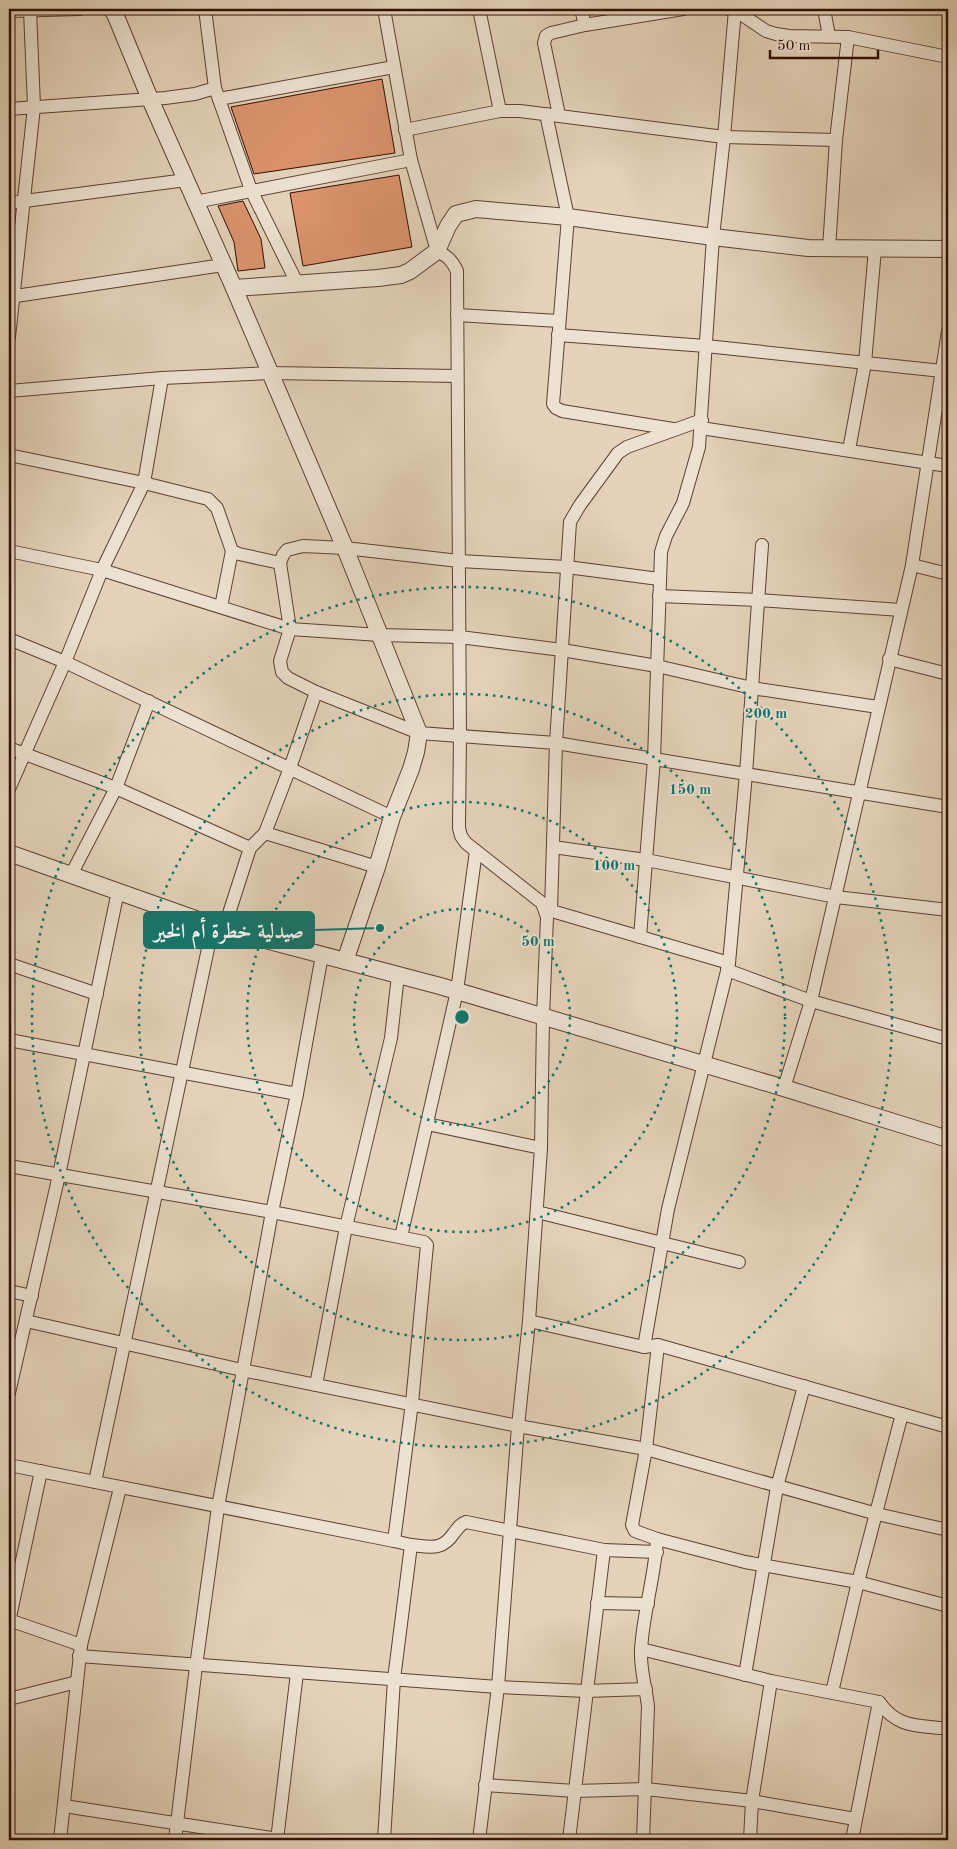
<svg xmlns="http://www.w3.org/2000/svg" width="957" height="1849" font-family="'Old Standard TT',Amiri,serif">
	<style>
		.building { fill: #db936d; stroke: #2f0f03 }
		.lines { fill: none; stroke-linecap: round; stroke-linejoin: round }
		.minor-casing { stroke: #5c4031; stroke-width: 14 }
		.tertiary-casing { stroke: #5c4031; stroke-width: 18 }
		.minor { stroke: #ede2d2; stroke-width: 12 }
		.tertiary { stroke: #ede2d2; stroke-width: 16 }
		.ring { fill: none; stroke: #0f766e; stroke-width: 2.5; stroke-dasharray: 2.5 5 }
		.centre { fill: #0f766e; stroke: #ede2d2; stroke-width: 2.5 }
		.ring-label { font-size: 15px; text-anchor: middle; font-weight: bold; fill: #0f766e; stroke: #ede2d2; stroke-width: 4; stroke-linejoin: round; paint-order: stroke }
		.leader { fill: none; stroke: #0f766e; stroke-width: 2 }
		.callout-dot { fill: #0f766e; stroke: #ede2d2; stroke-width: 2 }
		.callout { fill: #0f766e; stroke: #0f766e; stroke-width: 2 }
		.callout-label { font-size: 21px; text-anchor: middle; font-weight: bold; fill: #fff }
	</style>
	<rect width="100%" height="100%" fill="#e4d3ba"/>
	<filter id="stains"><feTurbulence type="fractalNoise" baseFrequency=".004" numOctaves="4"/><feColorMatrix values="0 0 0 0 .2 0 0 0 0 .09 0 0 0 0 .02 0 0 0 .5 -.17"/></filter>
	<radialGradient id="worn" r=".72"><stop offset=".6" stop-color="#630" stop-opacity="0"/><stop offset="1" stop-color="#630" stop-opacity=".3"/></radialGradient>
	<g class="building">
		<path d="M382 79 395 153 254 174 231 107Z"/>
		<path d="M399 175 412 247 303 266 290 193Z"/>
		<path d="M243 201 261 239 265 268 238 271 234 242 218 206Z"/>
	</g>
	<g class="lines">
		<g class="minor-casing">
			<g id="minor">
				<path d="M384 9 411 160 437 251C447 256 452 260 457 271L460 735 459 828 461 836 466 843 542 903 547 917 543 1017 541 1148 529 1321"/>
				<path d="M479 9 500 111"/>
				<path d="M581 9 585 25"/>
				<path d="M729 9 735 10 766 31 776 34 789 36 848 37 948 57"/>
				<path d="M824 9 829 36"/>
				<path d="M9 11 80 9"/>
				<path d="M215 88 251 190 297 283"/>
				<path d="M219 99 394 67"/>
				<path d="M9 109 165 98 195 94 215 88 205 9"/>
				<path d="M546 114 568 217 553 404 556 408 562 411 673 429"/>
				<path d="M559 115 544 43 546 36 551 33 585 25 683 9"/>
				<path d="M405 130 500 111H520L724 137 836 140"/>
				<path d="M195 202 411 160"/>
				<path d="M9 203 186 180"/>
				<path d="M829 249 836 140 848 37"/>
				<path d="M9 297 223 265"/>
				<path d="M457 315 559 321"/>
				<path d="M558 335 706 346 942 371"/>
				<path d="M9 337 34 107 30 10"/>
				<path d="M9 391 162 378 270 373 457 376"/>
				<path d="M701 428 948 466"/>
				<path d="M849 450 865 363 875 249"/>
				<path d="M9 455 144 483 208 499 217 508 232 551 239 554 280 563"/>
				<path d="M9 551 102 570 290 629 380 635 460 637 562 650 657 666 752 688 878 707"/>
				<path d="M912 565 948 574"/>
				<path d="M659 579 567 567 459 561 345 548 303 546 287 550 283 555 280 563 290 629 280 661 282 672 288 678 316 692 419 733 556 743 948 807"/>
				<path d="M659 596 759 600 901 610"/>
				<path d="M221 607 232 551"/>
				<path d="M9 639 65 662 392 817"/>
				<path d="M889 659 948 674"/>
				<path d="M9 748 116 788 250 848 224 929"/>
				<path d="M9 789 65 662 102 570 144 483 162 378"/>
				<path d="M265 833 377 867"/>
				<path d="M553 847 646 860 836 897 948 910"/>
				<path d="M250 848 265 833 290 768 316 692"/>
				<path d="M71 875 116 788 149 701"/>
				<path d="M545 909 729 963"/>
				<path d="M551 910 556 743 570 522 580 505 618 453 627 447 702 420"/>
				<path d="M640 937 654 759 661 552 666 536 683 503 699 447 713 237 724 137 735 10"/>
				<path d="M9 964 97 994"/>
				<path d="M727 970 811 1001 948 1039"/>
				<path d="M9 1040 297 1094"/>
				<path d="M784 1088 811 1001 912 565 948 331"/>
				<path d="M427 1124 541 1148"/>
				<path d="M9 1166 272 1212 424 1242 427 1245 412 1403 394 1541 411 1545 394 1679 384 1840"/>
				<path d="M537 1212 739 1262"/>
				<path d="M401 1237 457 991 476 851"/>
				<path d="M9 1291 32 1296"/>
				<path d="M26 1321 242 1370 518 1426 646 1449 877 1514 948 1530"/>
				<path d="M644 1347 668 1209 729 963 746 774 762 545"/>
				<path d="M316 1385 346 1227 391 1038 398 975"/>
				<path d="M9 1393 59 1175 118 891"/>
				<path d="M9 1465 394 1541"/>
				<path d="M95 1482 213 925"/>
				<path d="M657 1539 745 1562 858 1582 948 1606"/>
				<path d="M411 1545C431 1547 442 1551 454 1533 458 1528 460 1524 466 1522L604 1550"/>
				<path d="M597 1603 648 1604"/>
				<path d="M9 1620 81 1645"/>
				<path d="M9 1622 41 1471"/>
				<path d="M641 1649 771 1681 879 1702C898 1729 919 1725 948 1729"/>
				<path d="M79 1656 498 1687 586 1691 646 1689"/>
				<path d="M745 1675 777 1487 804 1386"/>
				<path d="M832 1692 858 1582 902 1414"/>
				<path d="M9 1699 77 1682"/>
				<path d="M485 1785 575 1791 646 1789 752 1801 855 1819"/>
				<path d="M64 1806 278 1839"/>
				<path d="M60 1840 81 1645 120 1488"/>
				<path d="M175 1840 196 1666 218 1507 272 1212 297 1094 322 955"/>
				<path d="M277 1840 297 1673"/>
				<path d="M479 1840 498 1687 518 1426 529 1321 644 1347 658 1345 948 1427"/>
				<path d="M569 1840 604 1550 657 1552"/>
				<path d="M643 1840 648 1707C646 1687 640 1670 641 1650 643 1613 655 1576 657 1539L635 1531 632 1525 646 1449 658 1345"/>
				<path d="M750 1840 752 1801 771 1681"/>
				<path d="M852 1840 879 1702"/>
			</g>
		</g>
		<g class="tertiary-casing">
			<g id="tertiary">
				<path d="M111 9 115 14 150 99 234 288 345 548 419 733 416 752 411 769 392 817 377 867 345 961"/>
				<path d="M234 288 378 278 401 275 410 271 437 251 448 226 456 214 476 209 568 217 713 237 808 248 948 249"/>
				<path d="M9 853 224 929 440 986 784 1088 948 1139"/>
			</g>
		</g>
		<use href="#minor" class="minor"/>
		<use href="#tertiary" class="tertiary"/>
	</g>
	<g class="ring">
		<circle cx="462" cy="1017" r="108"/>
		<circle cx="462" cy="1017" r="215"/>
		<circle cx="462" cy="1017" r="323"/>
		<circle cx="462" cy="1017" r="430"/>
	</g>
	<circle cx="462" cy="1017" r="8" class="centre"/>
	<g class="ring-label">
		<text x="766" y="718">200 m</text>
		<text x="690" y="794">150 m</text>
		<text x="614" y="870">100 m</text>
		<text x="538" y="946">50 m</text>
	</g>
	<path class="leader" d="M380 928L314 930"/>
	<circle class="callout-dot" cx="380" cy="928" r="5"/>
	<rect class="callout" x="144" y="912" width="170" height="36" rx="5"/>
	<g class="callout-label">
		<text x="229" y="938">صيدلية خطرة أم الخير</text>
	</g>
	<rect width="957" height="1849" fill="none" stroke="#e4d3ba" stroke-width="30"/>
	<rect x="10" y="10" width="937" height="1829" fill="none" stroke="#2f0f03" stroke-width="2.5"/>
	<rect x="15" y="15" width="927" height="1819" fill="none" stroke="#2f0f03"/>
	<path d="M770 50v8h108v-8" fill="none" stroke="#2f0f03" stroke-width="2.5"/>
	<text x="777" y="50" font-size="15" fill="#2f0f03" stroke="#ede2d2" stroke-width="4" paint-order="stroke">50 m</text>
	<rect width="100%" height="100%" filter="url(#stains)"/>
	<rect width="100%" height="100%" fill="url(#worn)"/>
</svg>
